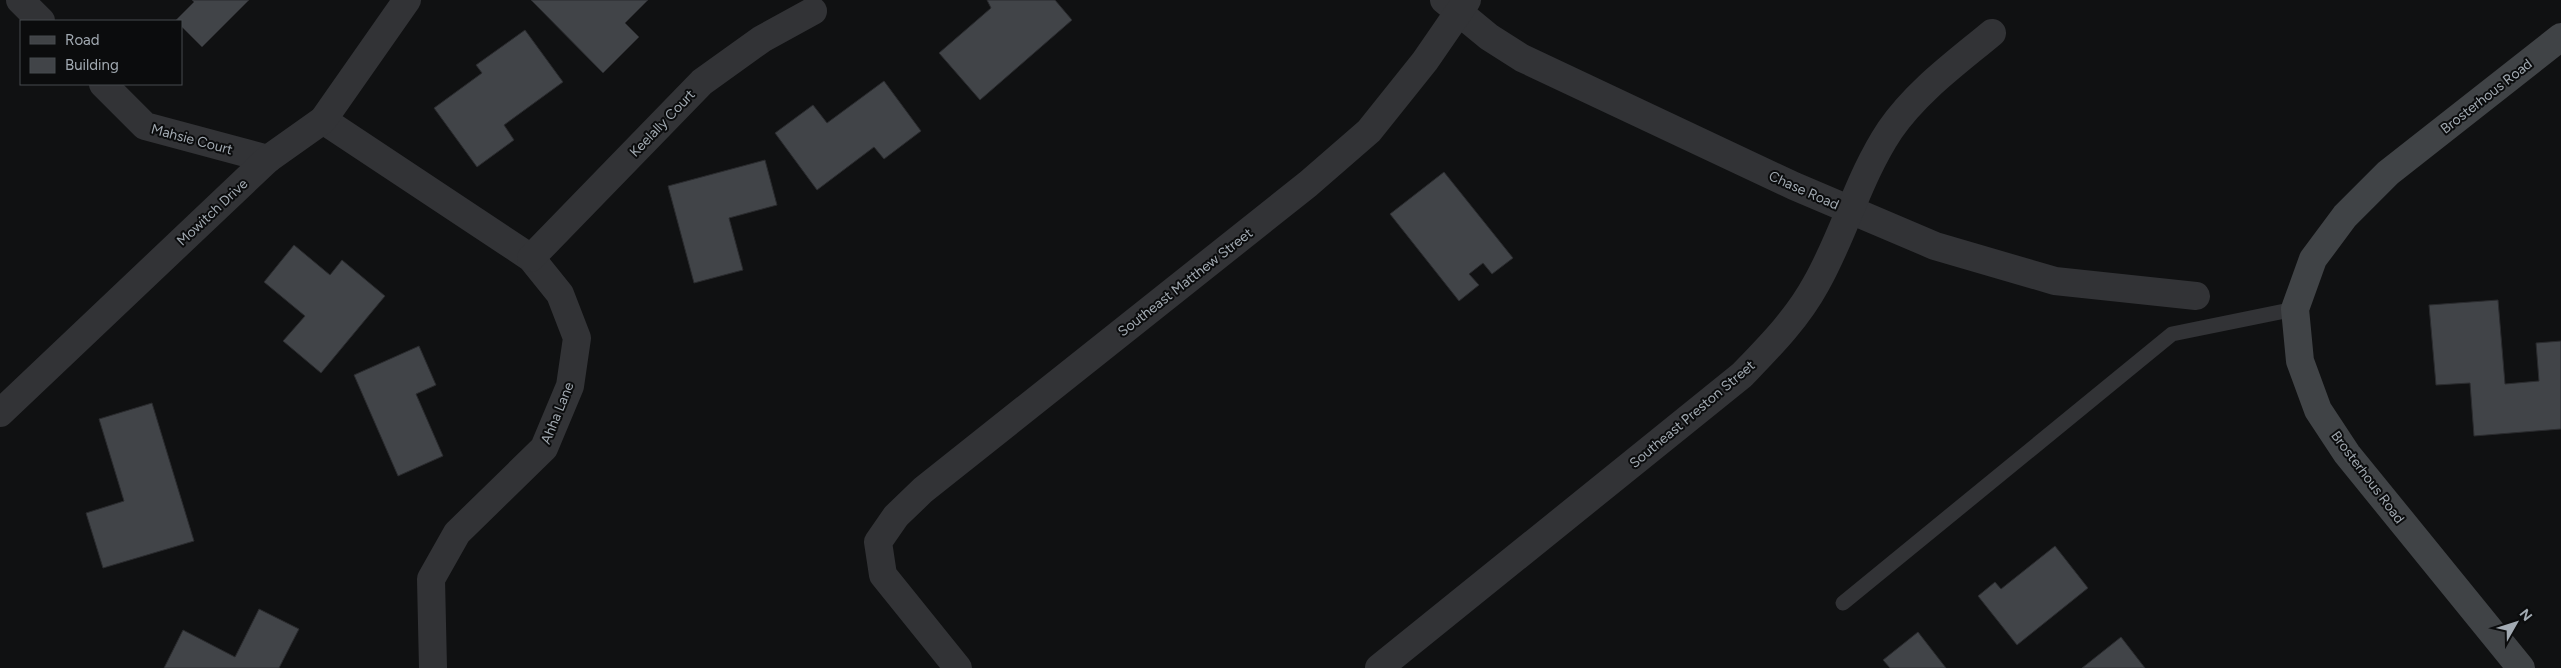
<svg xmlns="http://www.w3.org/2000/svg" width="2561" height="668" font-family="Figtree,sans-serif">
	<style>
		.building { fill: #414448; stroke: #2a2b2e }
		.lines { fill: none; stroke-linecap: round; stroke-linejoin: round }
		.lane { stroke: #323336; stroke-width: 15 }
		.street { stroke: #323336; stroke-width: 28 }
		.secondary { stroke: #404346; stroke-width: 28 }
		.labels { text-anchor: middle; stroke-width: 4; stroke-linejoin: round; paint-order: stroke }
		.street-label { font-size: 14px; fill: #a2aab2; stroke: #0b0c0d }
	</style>
	<rect width="100%" height="100%" fill="#101112"/>
	<g class="building">
		<path d="M192 0H249L202 47 181 26V21L176 20 194 2Z"/>
		<path d="M531 0H648L625 23 639 37 603 73Z"/>
		<path d="M1055 0 1072 20 980 100 939 53 991 8 987 0Z"/>
		<path d="M525 30 563 82 504 125 514 140 477 167 434 108 482 73 476 65Z"/>
		<path d="M884 81 921 131 884 159 874 147 817 190 775 133 813 105 827 123Z"/>
		<path d="M765 160 777 205 729 218 743 270 694 283 668 186Z"/>
		<path d="M1444 172 1513 258 1492 274 1483 263 1469 274 1479 285 1459 301 1390 214Z"/>
		<path d="M294 245 330 275 342 260 385 296 321 373 283 341 305 316 264 282Z"/>
		<path d="M2498 300 2505 384 2539 381 2536 343 2561 341V429L2474 436 2470 383 2436 385 2429 305Z"/>
		<path d="M419 346 436 385 416 394 443 456 398 476 354 375Z"/>
		<path d="M152 403 194 541 103 568 86 513 124 501 99 419Z"/>
		<path d="M2055 546 2088 588 2017 645 1978 596 1995 582 2001 589Z"/>
		<path d="M259 609 299 629 279 668H164L183 630 235 657Z"/>
		<path d="M1918 632 1946 668H1890L1883 660Z"/>
		<path d="M2121 637 2145 668H2082Z"/>
	</g>
	<g class="lines">
		<path class="lane" d="M1843 603 2172 334 2295 309"/>
		<g class="street">
			<path d="M20 0 41 21"/>
			<path d="M1444 0 1489 37 1522 58 1794 186 1935 246 2055 281 2196 296"/>
			<path d="M103 84 145 126 268 159"/>
			<path d="M323 120 531 258 560 294 577 338 570 386 544 448 457 533 431 579 433 668"/>
			<path d="M531 258 702 82 762 39 813 11"/>
			<path d="M0 413 268 159 323 120 407 0"/>
			<path d="M958 668 883 575 878 542 896 516 923 490 1308 184 1369 131 1425 61 1467 0"/>
			<path d="M1379 668 1742 375C1769 347 1797 319 1816 284 1844 235 1858 178 1890 130 1917 91 1956 63 1992 33"/>
		</g>
		<path class="secondary" d="M2521 668 2347 454 2318 410 2300 361 2295 309 2313 259 2345 216 2388 173 2561 37"/>
	</g>
	<g class="labels">
		<g class="street-label">
			<text transform="translate(2486 96) rotate(-38)" y="5">Brosterhous Road</text>
			<text transform="translate(662 123) rotate(-46)" y="5">Keelally Court</text>
			<text transform="translate(192 139) rotate(15)" y="5">Mahsie Court</text>
			<text transform="translate(1804 190) rotate(24)" y="5">Chase Road</text>
			<text transform="translate(212 212) rotate(-43)" y="5">Mowitch Drive</text>
			<text transform="translate(1185 282) rotate(-38)" y="5">Southeast Matthew Street</text>
			<text transform="translate(557 413) rotate(-68)" y="5">Ahha Lane</text>
			<text transform="translate(1692 414) rotate(-40)" y="5">Southeast Preston Street</text>
			<text transform="translate(2368 477) rotate(53)" y="5">Brosterhous Road</text>
		</g>
	</g>
	<rect x="20" y="20" width="162" height="65" fill="#0b0c0d" stroke="#474b4f"/>
	<rect x="30" y="36" width="25" height="8" fill="#404346" stroke="#474b4f"/>
	<text x="65" y="45" font-size="15" fill="#a2aab2">Road</text>
	<rect x="30" y="58" width="25" height="15" fill="#414448" stroke="#474b4f"/>
	<text x="65" y="70" font-size="15" fill="#a2aab2">Building</text>
	<g transform="translate(2516 623) rotate(51)" stroke="#0b0c0d" stroke-width="4" paint-order="stroke">
	<path d="M0-4L9 19L0 12L-9 19Z" fill="#a2aab2"/>
	<text y="-8" font-size="14" font-weight="bold" text-anchor="middle" fill="#a2aab2">N</text>
	</g>
</svg>
